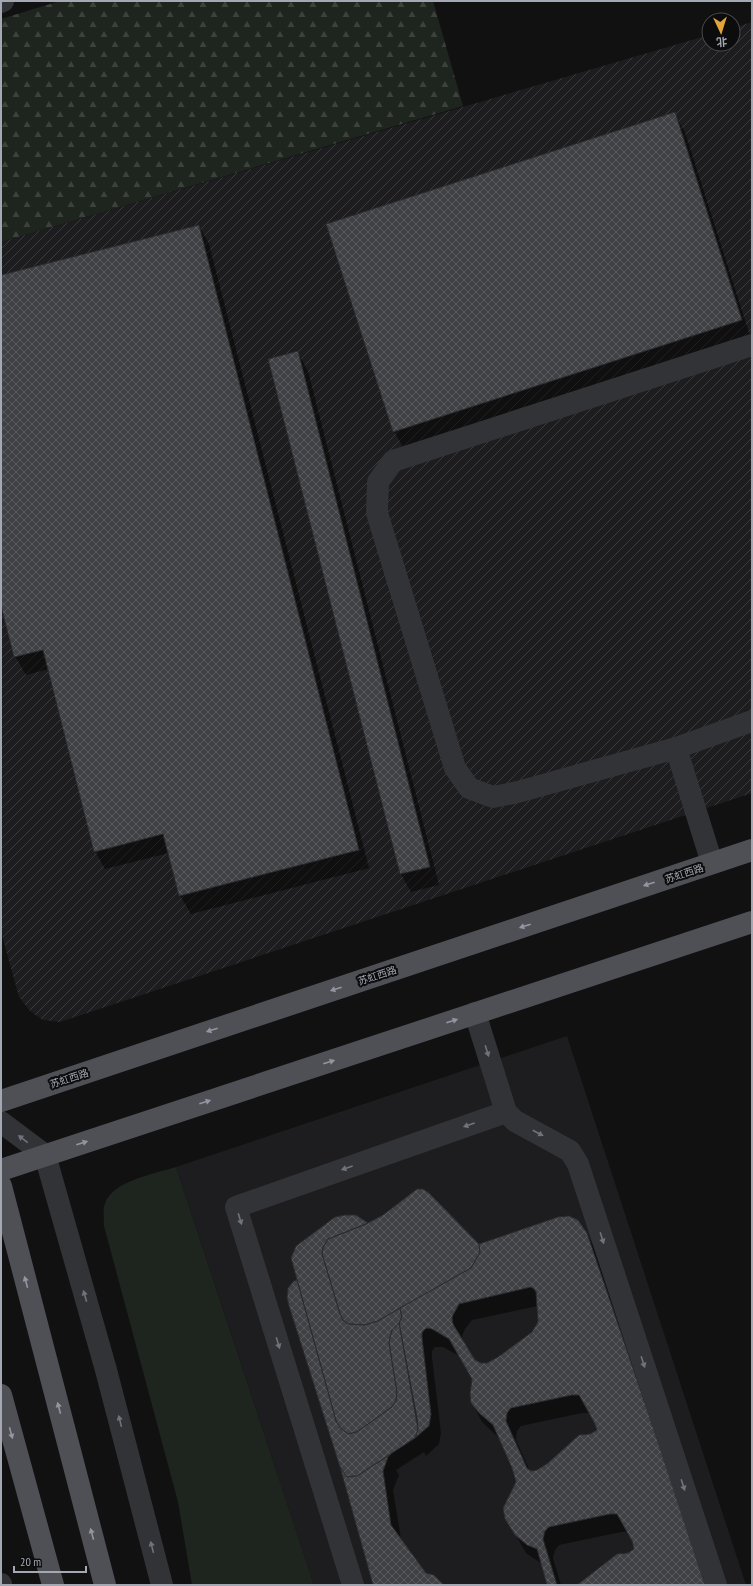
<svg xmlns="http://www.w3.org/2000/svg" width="753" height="1586" font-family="'PT Sans Narrow','Noto Sans SC',sans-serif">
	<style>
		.built { fill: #1d1d1f }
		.industrial { fill: url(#industrial-furrows) }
		.green { fill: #1e241e }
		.forest { fill: url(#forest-firs) }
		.shadow { fill: #0007; fill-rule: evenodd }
		.building { fill: url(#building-cross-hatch); stroke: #2b2b2e; fill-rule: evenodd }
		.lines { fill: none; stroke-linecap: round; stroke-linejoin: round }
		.minor { stroke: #323337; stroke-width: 22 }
		.major { stroke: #4e5056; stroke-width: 22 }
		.oneway { fill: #9296a0 }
		.oneway2 { fill: #70737b }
		.labels { text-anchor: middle; stroke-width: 4; stroke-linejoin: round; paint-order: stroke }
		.street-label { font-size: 10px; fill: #a3a8b2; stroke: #0c0c0d }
	</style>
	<defs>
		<pattern id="industrial-furrows" width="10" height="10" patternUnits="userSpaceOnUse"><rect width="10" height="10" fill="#1d1d1f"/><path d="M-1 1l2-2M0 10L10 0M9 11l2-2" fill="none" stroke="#3b3b3d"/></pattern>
		<pattern id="forest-firs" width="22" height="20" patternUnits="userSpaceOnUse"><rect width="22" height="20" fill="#1e241e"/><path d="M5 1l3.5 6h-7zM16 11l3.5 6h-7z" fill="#3c413c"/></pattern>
		<pattern id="building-cross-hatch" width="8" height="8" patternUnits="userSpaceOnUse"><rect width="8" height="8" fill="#404145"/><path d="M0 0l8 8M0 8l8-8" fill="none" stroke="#585a5d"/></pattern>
	</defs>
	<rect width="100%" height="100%" fill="#111112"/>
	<path class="built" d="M567 1036 746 1585H314L176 1167Z"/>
	<path class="industrial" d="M752 22V793L60 1022 43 1020 30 1011 19 997 1 932V242L709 35V44H733V28Z"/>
	<path class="green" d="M176 1167 314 1585H192L178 1502 104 1226C104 1220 103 1213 104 1207 109 1181 154 1174 176 1167Z"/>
	<path class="forest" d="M60 1H433L463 106 1 242V19Z"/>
	<g class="shadow">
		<path d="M674 114 685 132 751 339 404 449 394 431Z"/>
		<path d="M199 226 209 244 369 868 191 914 180 895 169 853 105 869 95 851 49 669 26 675 15 656 1 602V276Z"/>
		<path d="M298 353 308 371 439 885 411 892 401 874 270 360Z"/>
		<path d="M355 1216 368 1225 479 1245 586 1233 597 1252 710 1585H579L635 1549 628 1532H621L559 1545 555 1550 553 1558 561 1585H548L542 1564 526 1553 506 1518 517 1483 513 1467 501 1440 482 1422 472 1403 473 1379 461 1357 443 1347H435L432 1351V1357L441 1433 439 1444 426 1456 424 1452 396 1470 399 1475 393 1490 401 1539 426 1574 443 1585H375L296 1281 299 1286 292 1258ZM538 1306 539 1322 533 1333 498 1358 487 1364H481L474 1361 463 1342 462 1336 465 1329 472 1320ZM582 1413H590L598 1431 537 1471H530L516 1440 517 1431 521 1426Z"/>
	</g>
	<g class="building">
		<path d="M675 112 742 320 393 432 326 224Z"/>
		<path d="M199 225 359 850 179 896 163 834 94 852 43 650 14 657 1 606V275Z"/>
		<path d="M298 351 430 867 400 874 268 359Z"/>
		<path d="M417 1189H423L429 1193 479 1244 480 1253 471 1268 378 1321 365 1325 348 1324 343 1320 340 1314 322 1254 323 1247 328 1239 366 1224 383 1215Z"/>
		<path d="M345 1215H356L368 1223 328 1239 323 1247 322 1254 340 1314 343 1320 348 1324 365 1325 378 1321 400 1308 402 1317 399 1323 392 1330 389 1342 397 1392 396 1401 392 1407 357 1432 348 1434 340 1428 336 1421 291 1258 296 1246 335 1217Z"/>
		<path d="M569 1216 578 1220 587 1233 707 1585H577L617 1554 628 1553 634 1549 632 1541 617 1514H610L549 1527 545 1531 543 1539 557 1585H547L537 1549 527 1545 515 1535 505 1519 503 1508 516 1482 512 1468 493 1425 479 1413 471 1403 470 1394 472 1379 449 1339 432 1329 428 1328 425 1329 422 1333V1338L431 1414 429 1426 415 1438 418 1429 417 1418 399 1323 402 1317 400 1308 471 1268 480 1253 479 1244 558 1217ZM531 1287 534 1289 536 1292 538 1322 532 1332 498 1357 487 1363H481L475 1360 453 1324 452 1317 459 1304ZM572 1395H579L594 1422 597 1430 590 1434 579 1435 548 1463 537 1470 531 1471 527 1468 506 1421 507 1413 511 1408Z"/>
		<path d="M297 1280 336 1421 340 1428 348 1434 357 1432 392 1407 396 1401 397 1392 389 1342 392 1330 399 1323 418 1429 415 1438 357 1476 347 1477 340 1467 289 1306 287 1298 288 1288 294 1281Z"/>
		<path d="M391 1454 388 1457 383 1471 391 1525 426 1573 434 1575 444 1585H373L340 1467 347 1477 357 1476Z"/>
	</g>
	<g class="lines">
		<g class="minor">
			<path d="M1 2 3 1"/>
			<path d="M752 345 393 461 378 482 377 513 455 768 469 788 493 797 518 792 676 748 752 721"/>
			<path d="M676 748 712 863"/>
			<path d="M475 1013 506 1112 515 1121 570 1151 578 1164 716 1585"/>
			<path d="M1 1122 45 1155 106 1370 162 1585"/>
			<path d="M1 1584V1585"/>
			<path d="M353 1585 236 1207 506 1112"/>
		</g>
		<g class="major">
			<path d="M1 1101 752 850"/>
			<path d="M1 1170 752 922"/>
			<path d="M1 1186 105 1585"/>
			<path d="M1 1395 53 1585"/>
		</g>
	</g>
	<defs><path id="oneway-solid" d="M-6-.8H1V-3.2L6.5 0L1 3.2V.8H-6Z"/></defs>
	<g class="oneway">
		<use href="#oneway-solid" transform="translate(649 884) rotate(162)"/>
		<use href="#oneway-solid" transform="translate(525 926) rotate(162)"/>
		<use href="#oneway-solid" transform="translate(336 989) rotate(162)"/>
		<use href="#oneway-solid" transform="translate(452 1021) rotate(-18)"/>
		<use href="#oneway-solid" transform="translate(212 1030) rotate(162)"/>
		<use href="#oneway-solid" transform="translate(329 1062) rotate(-18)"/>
		<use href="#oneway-solid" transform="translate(205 1102) rotate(-18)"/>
		<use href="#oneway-solid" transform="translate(82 1143) rotate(-18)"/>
		<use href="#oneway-solid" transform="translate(26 1282) rotate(-105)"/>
		<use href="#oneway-solid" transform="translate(59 1408) rotate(-105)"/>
		<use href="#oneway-solid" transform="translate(11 1433) rotate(75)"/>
		<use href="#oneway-solid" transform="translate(92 1534) rotate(-105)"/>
	</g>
	<g class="oneway2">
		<use href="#oneway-solid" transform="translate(487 1051) rotate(73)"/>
		<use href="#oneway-solid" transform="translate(469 1125) rotate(161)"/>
		<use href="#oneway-solid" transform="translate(538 1133) rotate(28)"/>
		<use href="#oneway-solid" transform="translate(23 1139) rotate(-143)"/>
		<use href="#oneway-solid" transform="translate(347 1168) rotate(161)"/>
		<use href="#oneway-solid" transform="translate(240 1219) rotate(73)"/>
		<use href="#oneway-solid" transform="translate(602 1238) rotate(72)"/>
		<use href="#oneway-solid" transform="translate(85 1296) rotate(-106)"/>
		<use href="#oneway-solid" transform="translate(278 1343) rotate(73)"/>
		<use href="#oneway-solid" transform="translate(643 1362) rotate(72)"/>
		<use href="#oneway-solid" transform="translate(120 1421) rotate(-104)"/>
		<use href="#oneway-solid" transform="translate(683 1485) rotate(72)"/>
		<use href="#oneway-solid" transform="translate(152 1547) rotate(-104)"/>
	</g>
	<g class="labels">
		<g class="street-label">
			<text transform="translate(684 873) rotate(-18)" y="4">苏虹西路</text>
			<text transform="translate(377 975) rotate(-18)" y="4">苏虹西路</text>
			<text transform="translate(69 1078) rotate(-18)" y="4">苏虹西路</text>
		</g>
	</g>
	<rect width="753" height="1586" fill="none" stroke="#a3a8b2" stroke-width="4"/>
	<g transform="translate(721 32) rotate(176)"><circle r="19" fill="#0c0c0d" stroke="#484a4f"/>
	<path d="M0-3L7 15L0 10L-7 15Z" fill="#e1a33a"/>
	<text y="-6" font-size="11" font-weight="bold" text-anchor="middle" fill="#a3a8b2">北</text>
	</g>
	<path d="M14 1566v6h72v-6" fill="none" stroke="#a3a8b2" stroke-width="2"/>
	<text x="20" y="1566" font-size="12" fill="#a3a8b2" stroke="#0c0c0d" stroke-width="3" paint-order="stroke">20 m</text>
</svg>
